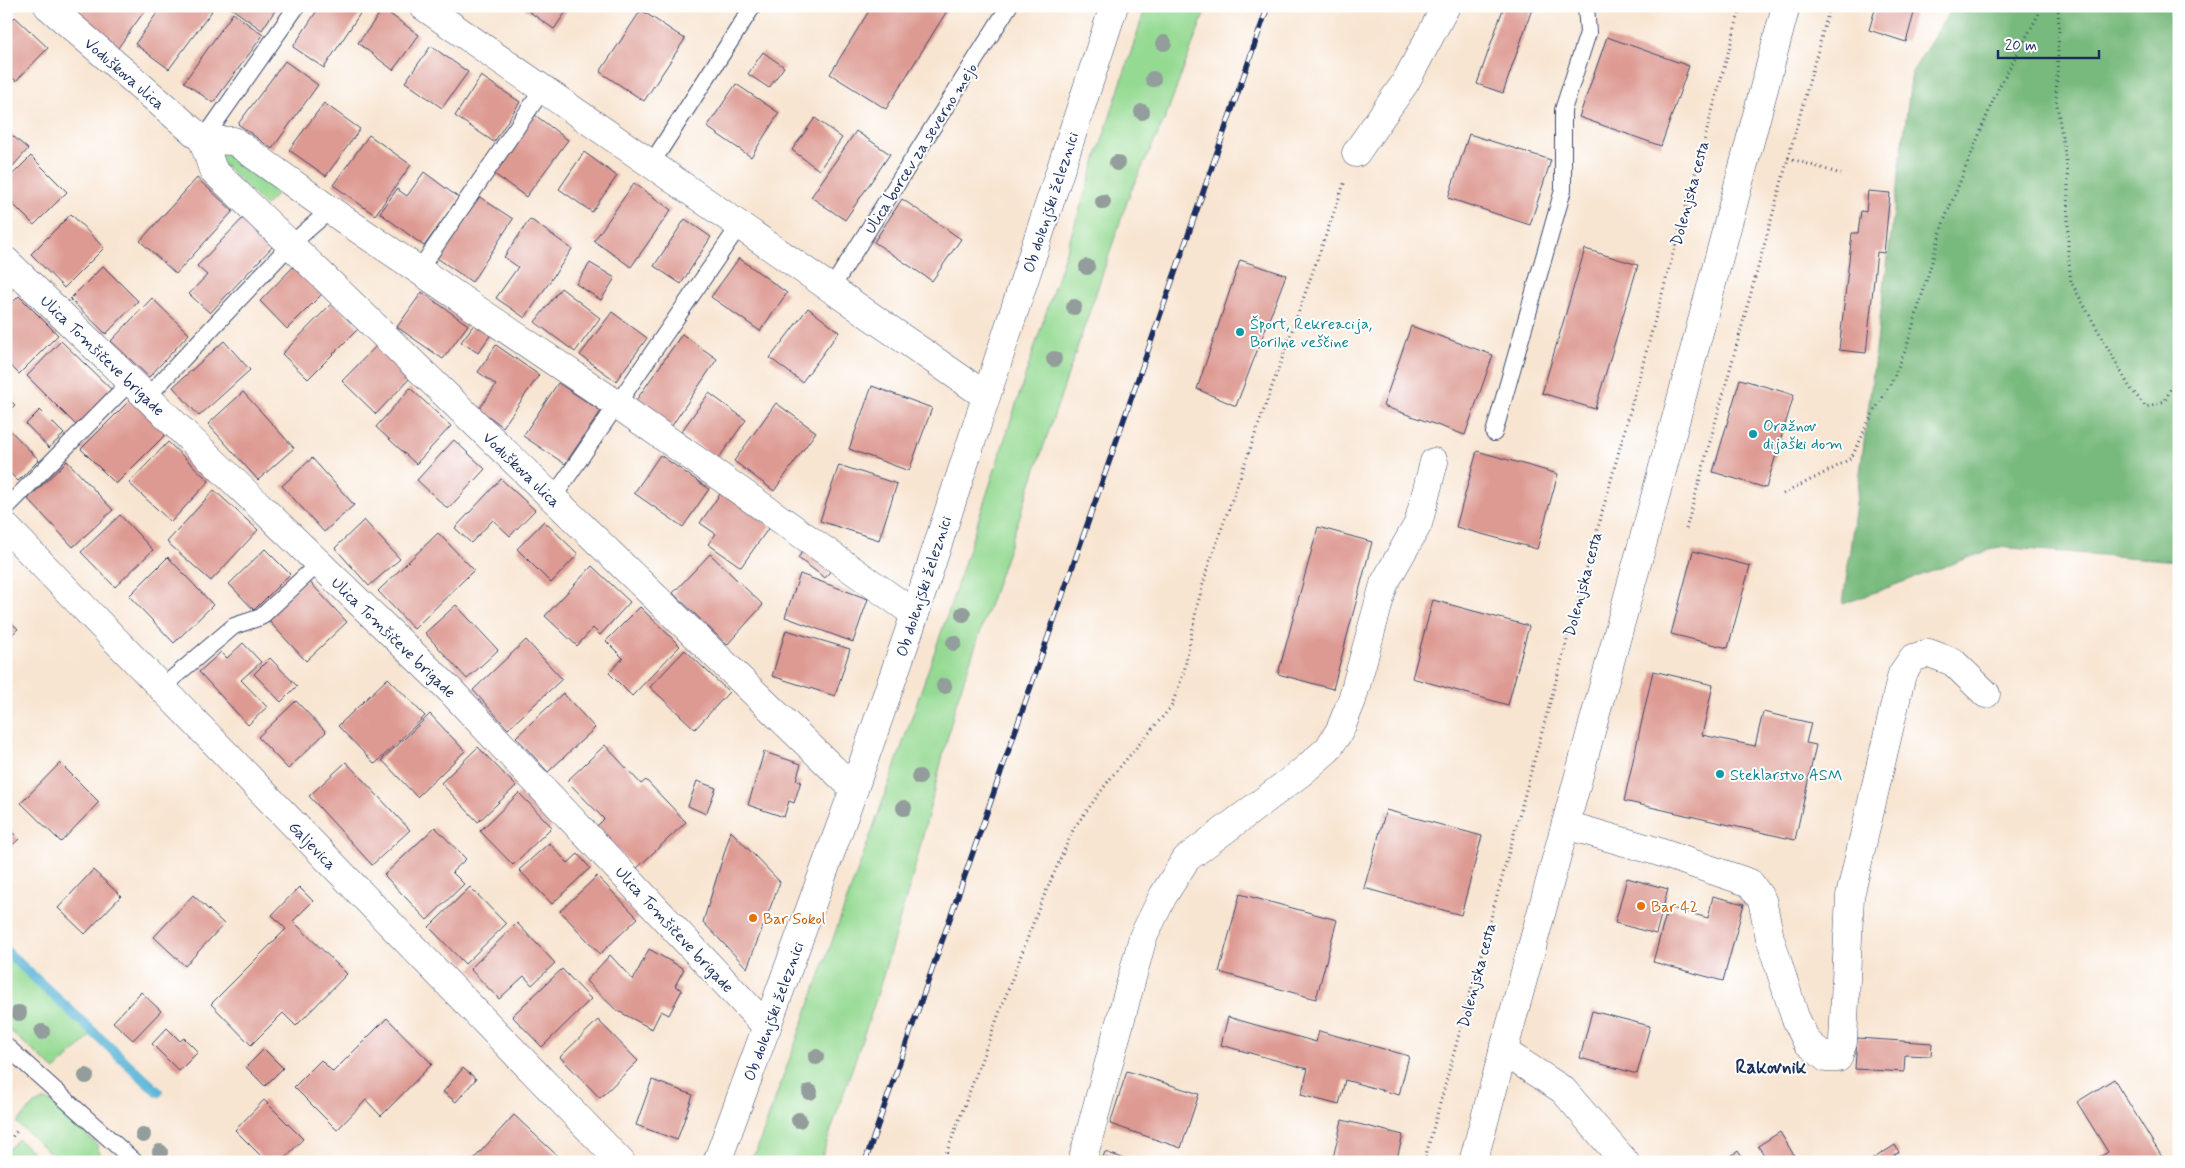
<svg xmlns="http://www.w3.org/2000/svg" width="2185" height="1168" font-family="Mynerve,sans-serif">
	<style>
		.green { fill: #95da93; stroke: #588478 }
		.forest { fill: #78ba7d; stroke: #4a746e }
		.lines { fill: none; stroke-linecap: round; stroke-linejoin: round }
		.stream { stroke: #58b4d6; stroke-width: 10 }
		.building { fill: #dd9a92 }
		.service-casing { stroke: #3c4a6f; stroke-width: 18 }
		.minor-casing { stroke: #3c4a6f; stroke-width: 29 }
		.tertiary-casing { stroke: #3c4a6f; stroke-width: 29 }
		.primary-casing { stroke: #3c4a6f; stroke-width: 29 }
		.path { stroke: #3c4a6f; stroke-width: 3; stroke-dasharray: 1 4; stroke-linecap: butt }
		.service { stroke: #fff; stroke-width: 16 }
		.minor { stroke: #fff; stroke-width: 28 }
		.tertiary { stroke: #fff; stroke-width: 28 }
		.primary { stroke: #fff; stroke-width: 28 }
		.rail-casing { stroke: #1b2f5e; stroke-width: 5.5 }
		.rail { stroke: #fff; stroke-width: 4; stroke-dasharray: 11; stroke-linecap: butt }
		.tree { fill: #939d9b }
		.culture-dot { fill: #0f9aa8; stroke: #fff; stroke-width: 2 }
		.food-dot { fill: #e8710a; stroke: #fff; stroke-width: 2 }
		.labels { text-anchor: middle; stroke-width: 4; stroke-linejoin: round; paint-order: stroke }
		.street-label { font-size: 16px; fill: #1b2f5e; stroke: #fff }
		.culture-label { font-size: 16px; fill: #0d838f; stroke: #fff; text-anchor: start }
		.food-label { font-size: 16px; fill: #c56008; stroke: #fff; text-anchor: start }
		.quarter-label { font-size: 19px; font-weight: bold; fill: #1b2f5e; stroke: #fff }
	</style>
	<rect width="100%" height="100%" fill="#fff"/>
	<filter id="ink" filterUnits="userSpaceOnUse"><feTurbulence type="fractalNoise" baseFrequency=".02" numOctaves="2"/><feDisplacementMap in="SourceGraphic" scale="10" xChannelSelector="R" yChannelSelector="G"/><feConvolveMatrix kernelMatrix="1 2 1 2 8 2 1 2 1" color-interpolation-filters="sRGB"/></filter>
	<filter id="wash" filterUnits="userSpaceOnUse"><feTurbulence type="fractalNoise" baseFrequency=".0096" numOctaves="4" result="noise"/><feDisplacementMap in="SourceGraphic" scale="20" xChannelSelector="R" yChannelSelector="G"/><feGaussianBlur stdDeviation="1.12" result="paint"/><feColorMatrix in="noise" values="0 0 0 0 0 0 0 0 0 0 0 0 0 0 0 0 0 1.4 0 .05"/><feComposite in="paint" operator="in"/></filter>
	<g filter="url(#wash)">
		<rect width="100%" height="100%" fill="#f8e5d1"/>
		<g class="green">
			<path d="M1146 6H1207L1164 121 1130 193 956 703 914 871 876 999 820 1162H743L756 1152 882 803 948 613Z"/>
			<path d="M223 152 276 187 280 191 265 206 217 158Z"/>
			<path d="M6 956 92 1035 55 1070 6 1027Z"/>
			<path d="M45 1100 49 1101 96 1143 103 1162H60L17 1123 34 1104Z"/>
			<path d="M18 1139 43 1162H6V1152Z"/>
		</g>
		<path class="forest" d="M1953 6H2179V561L1998 547 1843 604 1912 72Z"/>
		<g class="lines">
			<path class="stream" d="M6 951 158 1092"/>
		</g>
		<g id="blocks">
			<g class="building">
				<path d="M84 6H148L118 48 76 17Z"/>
				<path d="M162 6H173L182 13 187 6H205L212 11 169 69 135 44Z"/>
				<path d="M228 6H278L262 30Z"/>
				<path d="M320 6H365L324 68 293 47Z"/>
				<path d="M521 6H570L554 29Z"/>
				<path d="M872 6H950L886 109 830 74Z"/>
				<path d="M1388 6H1404L1402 11Z"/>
				<path d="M1504 6H1533L1503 93 1477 84Z"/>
				<path d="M1876 6H1916L1906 42 1869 30Z"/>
				<path d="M383 9 419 35 393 70 358 43Z"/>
				<path d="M641 10 685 39 644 101 600 72Z"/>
				<path d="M233 13 263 35 213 103 184 82Z"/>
				<path d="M15 17 48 48 16 81 6 72V26Z"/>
				<path d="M1607 37 1689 66 1661 146 1579 117Z"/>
				<path d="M431 46 468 72 442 108 405 82Z"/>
				<path d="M763 52 784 67 769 88 748 74Z"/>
				<path d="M285 61 318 85 272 149 238 124Z"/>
				<path d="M481 76 520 102 494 142 455 116Z"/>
				<path d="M736 84 779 113 751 157 707 127Z"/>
				<path d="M324 103 360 129 326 176 289 150Z"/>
				<path d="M535 115 568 140 526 197 493 173Z"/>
				<path d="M815 118 842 138 819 170 792 150Z"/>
				<path d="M6 130 28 149 6 174Z"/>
				<path d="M856 131 890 154 845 220 811 197Z"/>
				<path d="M1469 134 1551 160 1530 225 1448 198Z"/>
				<path d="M369 135 411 165 375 215 333 185Z"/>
				<path d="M584 152 617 176 592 212 559 189Z"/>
				<path d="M31 156 67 192 34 225 6 197V181Z"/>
				<path d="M424 172 459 198 424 246 380 213 397 189 407 196Z"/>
				<path d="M197 178 233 211 176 274 140 241Z"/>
				<path d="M634 183 671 210 631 267 594 241Z"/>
				<path d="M1868 191 1890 193 1884 253 1877 252 1866 353 1839 350 1852 233H1858L1861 211 1866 212Z"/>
				<path d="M478 196 513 219 472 282 437 258Z"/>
				<path d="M902 199 961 239 932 281 874 242Z"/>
				<path d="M71 214 104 248 64 288 31 254Z"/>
				<path d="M244 217 274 245 210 313 189 294 207 275 197 266Z"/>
				<path d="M530 219 572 249 525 318 496 298 518 267 504 257Z"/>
				<path d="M685 219 711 237 681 284 654 266Z"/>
				<path d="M1585 249 1638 265 1595 409 1542 393Z"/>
				<path d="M739 258 787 293 760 331 711 297Z"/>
				<path d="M1240 260 1286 275 1236 406 1197 389Z"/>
				<path d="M298 262 326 290 287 329 260 301Z"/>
				<path d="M590 263 615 278 601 300 576 284Z"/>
				<path d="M103 266 138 301 106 334 70 299Z"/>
				<path d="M6 273 18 284 6 296Z"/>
				<path d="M561 288 600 318 575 352 535 322Z"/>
				<path d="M422 292 468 325 443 359 397 327Z"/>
				<path d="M19 296 58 335 19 374 6 361V309Z"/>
				<path d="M152 298 189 334 149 377 111 341Z"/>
				<path d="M333 302 359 328 308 379 282 354Z"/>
				<path d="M808 308 839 332 802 382 770 358Z"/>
				<path d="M612 312 647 338 616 381 580 355Z"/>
				<path d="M478 319 494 330 478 353 461 342Z"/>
				<path d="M1411 326 1493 355 1465 435 1383 406Z"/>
				<path d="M682 334 717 359 671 427 635 402Z"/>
				<path d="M61 341 113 391 78 427 27 376Z"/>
				<path d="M224 341 250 370 199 416 173 387Z"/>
				<path d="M379 343 413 375 376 414 342 381Z"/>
				<path d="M496 345 539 375 503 427 479 409 496 385 478 372Z"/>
				<path d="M1740 379 1794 395 1766 488 1713 472Z"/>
				<path d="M558 383 601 411 565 464 523 436Z"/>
				<path d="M872 386 932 408 909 471 849 449Z"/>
				<path d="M410 388 451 426 416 464 376 427Z"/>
				<path d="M243 392 294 448 258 480 208 424Z"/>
				<path d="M709 393 746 420 718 459 681 432Z"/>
				<path d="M135 395 170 430 116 484 81 449Z"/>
				<path d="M6 396 15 405 6 413Z"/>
				<path d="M776 403 816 432 774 491 734 461Z"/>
				<path d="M40 410 64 434 49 448 26 424Z"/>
				<path d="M6 426 39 460 18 481 6 469Z"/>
				<path d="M454 440 485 469 448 509 417 480Z"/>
				<path d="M168 442 209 481 171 522 129 483Z"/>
				<path d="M1477 451 1558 474 1537 549 1456 527Z"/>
				<path d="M660 455 709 489 683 527 634 493Z"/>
				<path d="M312 458 354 505 324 532 282 486Z"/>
				<path d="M67 461 113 510 73 547 28 499Z"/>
				<path d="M839 465 897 484 879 540 820 521Z"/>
				<path d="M501 479 535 510 510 536 493 520 471 543 455 528Z"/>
				<path d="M214 490 258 530 211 581 167 542Z"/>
				<path d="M722 491 770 526 741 567 708 544 716 534 700 523Z"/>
				<path d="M120 515 153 550 115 587 81 552Z"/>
				<path d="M364 520 400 559 369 586 335 548Z"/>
				<path d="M544 521 578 554 551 583 517 549Z"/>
				<path d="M1318 527 1372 542 1333 689 1278 674Z"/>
				<path d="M438 533 474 570 414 629 378 591Z"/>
				<path d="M806 546 834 566 825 578 798 558Z"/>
				<path d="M265 549 290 574 254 610 229 584Z"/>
				<path d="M1693 551 1750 566 1728 648 1671 634Z"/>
				<path d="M710 554 763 605 727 645 673 593Z"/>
				<path d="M168 557 213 605 174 643 129 596Z"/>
				<path d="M592 566 630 602 600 635 593 628 577 646 545 616Z"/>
				<path d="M800 574 868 599 853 642 785 617Z"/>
				<path d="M307 579 347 622 306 661 266 618Z"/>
				<path d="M1433 600 1529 626 1508 705 1412 678Z"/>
				<path d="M456 605 498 650 467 679 425 633Z"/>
				<path d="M640 607 680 646 632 696 609 673 623 658 606 641Z"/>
				<path d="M6 617 18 629 6 640Z"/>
				<path d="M786 630 850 649 835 696 772 676Z"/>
				<path d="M526 640 562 679 508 729 473 690Z"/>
				<path d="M243 643 261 662 241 680 267 707 248 725 199 672 221 652 227 658Z"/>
				<path d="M685 650 729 692 695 729 650 687Z"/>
				<path d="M270 658 297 686 281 702 254 674Z"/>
				<path d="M1653 671 1713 685 1702 735 1755 746 1763 712 1811 723 1806 743 1816 745 1795 840 1624 801Z"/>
				<path d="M388 678 425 716 375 764 338 726Z"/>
				<path d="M563 693 595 728 548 772 516 737Z"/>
				<path d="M296 701 326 732 288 769 258 737Z"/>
				<path d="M430 714 465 751 417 797 382 760Z"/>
				<path d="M605 745 641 784 646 780 686 822 636 869 596 827 604 819 567 781Z"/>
				<path d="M478 747 516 786 478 822 441 783Z"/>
				<path d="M764 752 801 764 796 780 801 781 794 803 789 801 784 817 748 805Z"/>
				<path d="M346 762 410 830 372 865 309 796Z"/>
				<path d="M60 763 99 802 61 842 21 803Z"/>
				<path d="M697 781 716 788 706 814 688 806Z"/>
				<path d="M519 793 552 827 513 865 480 831Z"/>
				<path d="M1386 810 1482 836 1461 915 1364 888Z"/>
				<path d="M6 826 19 839 6 851Z"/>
				<path d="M435 827 466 859 452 872 464 884 427 920 384 875Z"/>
				<path d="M731 831 780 882 747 968 703 922Z"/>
				<path d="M549 843 568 863 578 854 590 868 552 904 519 870Z"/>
				<path d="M93 870 121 896 85 934 58 908Z"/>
				<path d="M597 876 638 918 600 954 560 911Z"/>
				<path d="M1627 878 1668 889 1656 934 1615 923Z"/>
				<path d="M299 887 313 901 293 921 347 974 296 1026 283 1013 251 1045 211 1004 286 929 272 915Z"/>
				<path d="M470 887 506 924 465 964 429 927Z"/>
				<path d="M1240 894 1337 920 1316 999 1219 972Z"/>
				<path d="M193 895 224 924 185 966 154 937Z"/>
				<path d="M1713 896 1744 904 1723 981 1653 962 1668 907 1708 918Z"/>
				<path d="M517 923 555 963 532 985 524 976 499 999 470 969Z"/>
				<path d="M649 949 684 969 675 986 682 990 669 1015 661 1011 652 1029 616 1010 586 981 610 955 633 980Z"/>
				<path d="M562 969 591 999 542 1047 512 1016Z"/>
				<path d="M141 992 161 1011 133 1040 113 1022Z"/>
				<path d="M1592 1011 1650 1026 1637 1074 1580 1058Z"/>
				<path d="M1228 1017 1316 1042 1319 1031 1409 1056 1399 1095 1345 1080 1339 1105 1301 1095 1308 1069 1221 1045Z"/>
				<path d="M387 1018 432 1064 381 1116 366 1100 337 1130 294 1087 321 1060 333 1072Z"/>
				<path d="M598 1020 638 1061 600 1098 560 1057Z"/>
				<path d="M167 1028 180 1041 184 1038 198 1052 179 1071 152 1044Z"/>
				<path d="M1857 1038 1932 1043 1931 1056 1905 1055 1904 1072 1855 1069Z"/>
				<path d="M264 1049 283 1068 265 1086 246 1067Z"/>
				<path d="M463 1068 476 1079 456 1102 443 1092Z"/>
				<path d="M1127 1071 1199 1094 1181 1148 1110 1124Z"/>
				<path d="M2114 1079 2165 1162H2092L2108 1152 2077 1102Z"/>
				<path d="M652 1080 693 1095 677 1140 636 1125Z"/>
				<path d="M264 1100 303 1139 281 1162H267L235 1130Z"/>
				<path d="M514 1115 564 1162H471Z"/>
				<path d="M1342 1120 1403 1135 1396 1162H1332Z"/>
				<path d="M1780 1132 1798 1162H1769L1758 1146Z"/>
				<path d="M1895 1145 1899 1152 1894 1155 1898 1162H1868Z"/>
				<path d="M1738 1151 1745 1162H1722Z"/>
				<path d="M1105 1152 1131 1161V1162H1101Z"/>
			</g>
		</g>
	</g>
	<g filter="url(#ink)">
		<use href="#blocks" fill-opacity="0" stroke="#3c4a6f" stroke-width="1"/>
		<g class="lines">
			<g class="service-casing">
				<g id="service">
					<path d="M203 140 297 6"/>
					<path d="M651 164 753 6"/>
					<path d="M419 270 543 89"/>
					<path d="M831 289 1009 6"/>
					<path d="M146 398 290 245 330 210"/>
					<path d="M1494 433 1563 190V110L1588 33 1586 6"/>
					<path d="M553 498 739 226"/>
					<path d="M6 508 130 382"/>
					<path d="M161 688 234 626 261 617 318 564"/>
					<path d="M6 1046 135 1162"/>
				</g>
			</g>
			<g class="minor-casing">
				<g id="minor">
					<path d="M48 6 203 140 213 170 854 789"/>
					<path d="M423 6 986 396"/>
					<path d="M203 140 234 141 330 210 618 405 915 614"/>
					<path d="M1356 153 1405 83 1446 6"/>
					<path d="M6 261 449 689 767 1027"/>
					<path d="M1566 825 1656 851 1750 883 1762 900 1770 938 1795 1017 1807 1042 1826 1058H1838L1843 1041 1850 896 1902 674 1913 658 1929 653 1953 662 1986 694"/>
					<path d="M1503 1051 1563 1090 1625 1162"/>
					<path d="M1082 1162 1143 937 1163 896 1186 859 1302 772 1328 749 1340 730 1352 700 1384 584 1418 524 1434 462"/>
				</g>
			</g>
			<g class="tertiary-casing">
				<g id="tertiary">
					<path d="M6 527 621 1162"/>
					<path d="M717 1162 854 789 915 614 1114 6"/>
				</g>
			</g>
			<g class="primary-casing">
				<path id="primary" d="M1473 1162 1650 516 1786 6"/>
			</g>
			<g class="path">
				<path d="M2058 6 2059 29 2056 99 2068 173V252L2071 282 2130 388 2146 407 2165 401 2179 371"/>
				<path d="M1788 158 1841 174"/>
				<path d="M1783 494 1838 466 1851 458 1859 443 1867 424 1892 381 1906 349 1944 221 1997 91 2043 6"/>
				<path d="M1686 529 1830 6"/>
				<path d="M6 1144 17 1131"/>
				<path d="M943 1162 1040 905 1074 828 1113 775 1171 707 1184 672 1197 606 1207 570 1345 181"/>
				<path d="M1424 1162 1741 6"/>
			</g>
			<use href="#service" class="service"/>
			<use href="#minor" class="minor"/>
			<use href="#tertiary" class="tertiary"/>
			<use href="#primary" class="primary"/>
			<g class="rail-casing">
				<path id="rail" d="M865 1162 1268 6"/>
			</g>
			<use href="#rail" class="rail"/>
		</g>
		<g class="tree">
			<circle cx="1164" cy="43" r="8"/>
			<circle cx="1153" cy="79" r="8"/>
			<circle cx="1142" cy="112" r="8"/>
			<circle cx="1117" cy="163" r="8"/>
			<circle cx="1103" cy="202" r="8"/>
			<circle cx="1087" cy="267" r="8"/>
			<circle cx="1074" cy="307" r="8"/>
			<circle cx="1054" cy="359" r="8"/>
			<circle cx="963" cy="614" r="8"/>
			<circle cx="954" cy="643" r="8"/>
			<circle cx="944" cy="686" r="8"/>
			<circle cx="919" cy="777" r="8"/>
			<circle cx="904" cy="808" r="8"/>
			<circle cx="19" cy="1013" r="8"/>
			<circle cx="42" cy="1032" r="8"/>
			<circle cx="816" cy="1057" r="8"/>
			<circle cx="86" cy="1076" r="8"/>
			<circle cx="810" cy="1092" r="8"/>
			<circle cx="799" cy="1120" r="8"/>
			<circle cx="143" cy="1135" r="8"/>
			<circle cx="160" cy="1152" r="8"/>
		</g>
	</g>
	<g class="culture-dot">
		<circle cx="1240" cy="332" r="5"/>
		<circle cx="1753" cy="434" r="5"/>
		<circle cx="1720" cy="774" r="5"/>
	</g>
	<g class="food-dot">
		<circle cx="1641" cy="906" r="5"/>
		<circle cx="753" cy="918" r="5"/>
	</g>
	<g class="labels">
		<g class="street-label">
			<text transform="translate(125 73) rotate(41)" y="6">Voduškova ulica</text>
			<text transform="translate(920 148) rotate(-58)" y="6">Ulica borcev za severno mejo</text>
			<text transform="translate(1689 193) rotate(-75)" y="6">Dolenjska cesta</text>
			<text transform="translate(1050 202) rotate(-72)" y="6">Ob dolenjski železnici</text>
			<text transform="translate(103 355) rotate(44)" y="6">Ulica Tomšičeve brigade</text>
			<text transform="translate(522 469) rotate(44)" y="6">Voduškova ulica</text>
			<text transform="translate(1582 584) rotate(-75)" y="6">Dolenjska cesta</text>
			<text transform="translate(923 586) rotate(-72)" y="6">Ob dolenjski železnici</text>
			<text transform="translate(394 637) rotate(44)" y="6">Ulica Tomšičeve brigade</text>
			<text transform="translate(313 845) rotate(46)" y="6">Galjevica</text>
			<text transform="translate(675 929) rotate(47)" y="6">Ulica Tomšičeve brigade</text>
			<text transform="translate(1476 975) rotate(-75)" y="6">Dolenjska cesta</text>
			<text transform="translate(773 1011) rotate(-70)" y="6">Ob dolenjski železnici</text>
		</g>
		<g class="culture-label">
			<text x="1250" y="329">Šport, Rekreacija,<tspan x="1250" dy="18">Borilne veščine</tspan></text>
			<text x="1763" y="431">Oražnov<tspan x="1763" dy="18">dijaški dom</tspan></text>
			<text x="1730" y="780">Steklarstvo ASM</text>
		</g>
		<g class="food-label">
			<text x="1651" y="912">Bar 42</text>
			<text x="763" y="924">Bar Sokol</text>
		</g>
		<g class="quarter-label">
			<text x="1771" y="1073">Rakovnik</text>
		</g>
	</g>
	<rect width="2185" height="1168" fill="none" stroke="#fff" stroke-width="25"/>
	<path d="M1998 50v8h101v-8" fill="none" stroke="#1b2f5e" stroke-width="2.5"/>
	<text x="2005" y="50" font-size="15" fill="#1b2f5e" stroke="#ffffff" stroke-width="4" paint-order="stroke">20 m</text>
</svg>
